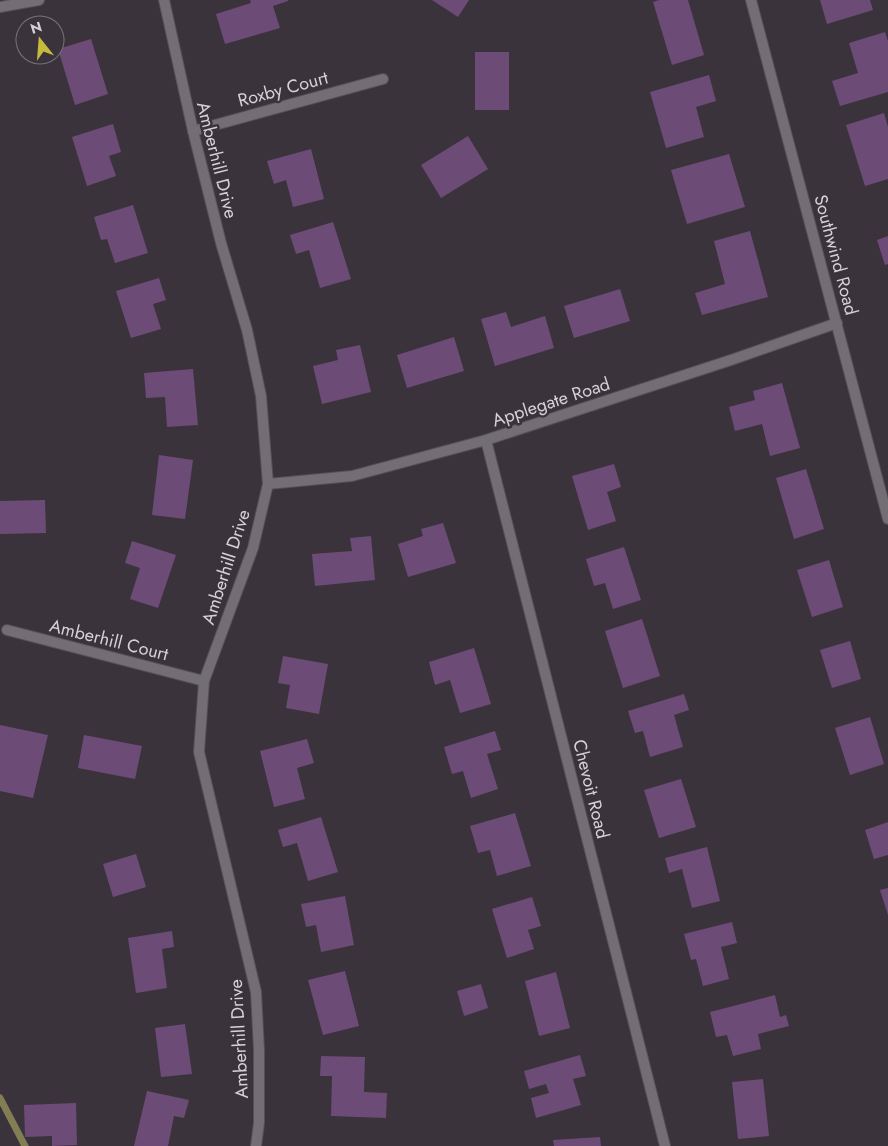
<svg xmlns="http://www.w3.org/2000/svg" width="888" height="1146" font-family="Jost,sans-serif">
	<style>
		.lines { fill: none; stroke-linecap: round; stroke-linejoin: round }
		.stream { stroke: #827d53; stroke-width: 7 }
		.building { fill: #6d4b77 }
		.minor-casing { stroke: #564f58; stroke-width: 12 }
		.minor { stroke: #726e73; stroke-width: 10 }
		.labels { text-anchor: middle; stroke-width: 5; stroke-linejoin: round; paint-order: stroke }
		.street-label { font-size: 18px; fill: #d6d1d7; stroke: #3a333c }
	</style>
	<rect width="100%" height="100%" fill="#3a333c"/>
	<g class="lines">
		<path class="stream" d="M0 1098 25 1146"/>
	</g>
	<g class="building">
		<path d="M250 0H288V1L273 6 280 28 225 44 216 14 251 3Z"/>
		<path d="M432 0H469L458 17Z"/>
		<path d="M659 0H688L704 55 672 65 653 2Z"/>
		<path d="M820 0H870L873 10 827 24Z"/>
		<path d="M885 32 888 41V92L840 106 832 81 858 73 849 43Z"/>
		<path d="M91 39 108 94 75 105 58 49Z"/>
		<rect x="475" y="52" width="34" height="58"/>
		<path d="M709 75 716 101 696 107 704 137 666 148 650 92Z"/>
		<path d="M884 113 888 127V179L865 186 846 125Z"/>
		<path d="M113 124 121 152 109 156 116 176 87 186 72 137Z"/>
		<path d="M468 136 488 169 441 198 421 165Z"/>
		<path d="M311 149 324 199 293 207 286 180 274 184 267 161Z"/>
		<path d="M729 154 745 207 687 224 671 170Z"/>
		<path d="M133 205 148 253 115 263 107 239 101 240 94 217Z"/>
		<path d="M333 222 351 279 320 288 309 250 296 254 290 235Z"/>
		<path d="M750 231 768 297 702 315 695 293 725 284 714 241Z"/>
		<path d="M888 236V264L885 265 877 240Z"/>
		<path d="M159 278 166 300 153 304 161 329 131 338 116 291Z"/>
		<path d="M620 289 630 321 574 338 564 306Z"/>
		<path d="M506 312 511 327 545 316 554 348 495 366 481 319Z"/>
		<path d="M454 337 464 371 407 388 397 355Z"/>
		<path d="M360 345 371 392 322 404 313 366 338 360 336 350Z"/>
		<path d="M193 369 198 425 167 427 165 397 146 398 144 373Z"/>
		<path d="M782 383 800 448 770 456 762 424 735 431 729 407 755 400 753 391Z"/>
		<path d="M159 455 193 460 185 519 152 515Z"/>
		<path d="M614 464 621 487 607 492 616 521 588 530 572 476Z"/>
		<path d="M806 469 824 529 794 539 776 478Z"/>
		<path d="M45 500 46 533 0 534V501Z"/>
		<path d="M443 523 456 563 408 577 398 544 423 536 421 529Z"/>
		<path d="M371 536 375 580 315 586 312 554 352 551 350 538Z"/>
		<path d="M132 541 176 555 158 608 130 599 140 568 125 563Z"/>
		<path d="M624 547 641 600 613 609 605 583 594 586 586 559Z"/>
		<path d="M829 560 843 607 812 617 797 570Z"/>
		<path d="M642 619 660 676 623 688 605 631Z"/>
		<path d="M850 641 861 679 832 688 820 650Z"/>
		<path d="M474 648 491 704 460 713 450 680 435 685 429 662Z"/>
		<path d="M283 656 328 664 319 714 286 708 290 685 278 683Z"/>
		<path d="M684 694 689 710 674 715 683 747 650 757 643 731 635 733 628 711Z"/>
		<path d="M870 717 884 764 850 775 835 728Z"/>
		<path d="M0 725 48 735 33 798 0 791Z"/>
		<path d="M495 731 501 750 487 754 498 789 471 798 463 771 452 774 444 747Z"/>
		<path d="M84 735 142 746 135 779 78 768Z"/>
		<path d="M307 739 314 763 297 768 305 799 274 807 260 751Z"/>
		<path d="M681 779 696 827 659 838 644 790Z"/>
		<path d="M515 813 531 866 497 876 490 850 478 853 470 826Z"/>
		<path d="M321 817 338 872 308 881 297 843 283 847 278 830Z"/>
		<path d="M888 822V855L874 859 865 830Z"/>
		<path d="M707 847 720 901 692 908 682 869 669 873 665 858Z"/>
		<path d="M136 854 146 887 113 897 103 864Z"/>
		<path d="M888 888V915L880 890Z"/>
		<path d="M345 896 354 945 321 952 316 925 306 927 301 904Z"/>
		<path d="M532 897 541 926 528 930 534 949 507 958 492 909Z"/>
		<path d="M732 922 737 943 721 947 729 979 703 986 696 959 691 960 684 934Z"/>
		<path d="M172 931 174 947 162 949 167 988 136 993 128 938Z"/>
		<path d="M345 971 359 1026 323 1035 308 980Z"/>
		<path d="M556 972 570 1028 539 1036 525 981Z"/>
		<path d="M481 984 488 1008 464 1016 457 991Z"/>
		<path d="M775 995 780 1017 786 1015 789 1026 758 1034 761 1049 733 1056 727 1035 716 1037 710 1012Z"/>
		<path d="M185 1024 192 1074 161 1077 155 1028Z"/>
		<path d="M580 1055 586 1076 573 1079 581 1105 536 1118 531 1098 549 1093 546 1084 529 1089 524 1071Z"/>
		<path d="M321 1056 365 1057 364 1092 387 1093 386 1118 331 1116 332 1076H320Z"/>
		<path d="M763 1079 769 1136 738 1139 732 1082Z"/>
		<path d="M147 1091 189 1100 184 1118 174 1116 168 1146H134Z"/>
		<path d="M76 1103 77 1145 52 1146V1136L25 1137 24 1105Z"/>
		<path d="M600 1137 601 1146H554L553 1140Z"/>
	</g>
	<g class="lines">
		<g class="minor-casing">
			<g id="minor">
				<path d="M164 0 193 131 221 243 247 330 261 396 268 484 253 548 204 681 199 752 256 992 259 1050V1123L256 1146"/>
				<path d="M751 0 888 519"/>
				<path d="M0 7 39 0"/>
				<path d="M193 131 383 79"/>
				<path d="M486 440 665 1146"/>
				<path d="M268 484 352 476 486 440 731 360 837 323"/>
				<path d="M7 630 204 681"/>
			</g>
		</g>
		<use href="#minor" class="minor"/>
	</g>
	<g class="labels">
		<g class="street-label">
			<text transform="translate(283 89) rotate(-15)" y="6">Roxby Court</text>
			<text transform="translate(217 160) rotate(76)" y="6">Amberhill Drive</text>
			<text transform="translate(836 255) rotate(75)" y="6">Southwind Road</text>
			<text transform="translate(551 402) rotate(-18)" y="6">Applegate Road</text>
			<text transform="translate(226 567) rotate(-72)" y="6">Amberhill Drive</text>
			<text transform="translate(109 640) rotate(14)" y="6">Amberhill Court</text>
			<text transform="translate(591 789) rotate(76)" y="6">Chevoit Road</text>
			<text transform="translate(239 1039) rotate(-93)" y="6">Amberhill Drive</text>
		</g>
	</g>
	<g transform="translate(40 40) rotate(343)"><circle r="24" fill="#3a333c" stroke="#78727a"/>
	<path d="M0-4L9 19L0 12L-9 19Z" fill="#c7bb3c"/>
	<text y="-8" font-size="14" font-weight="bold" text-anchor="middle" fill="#d6d1d7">N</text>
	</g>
</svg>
